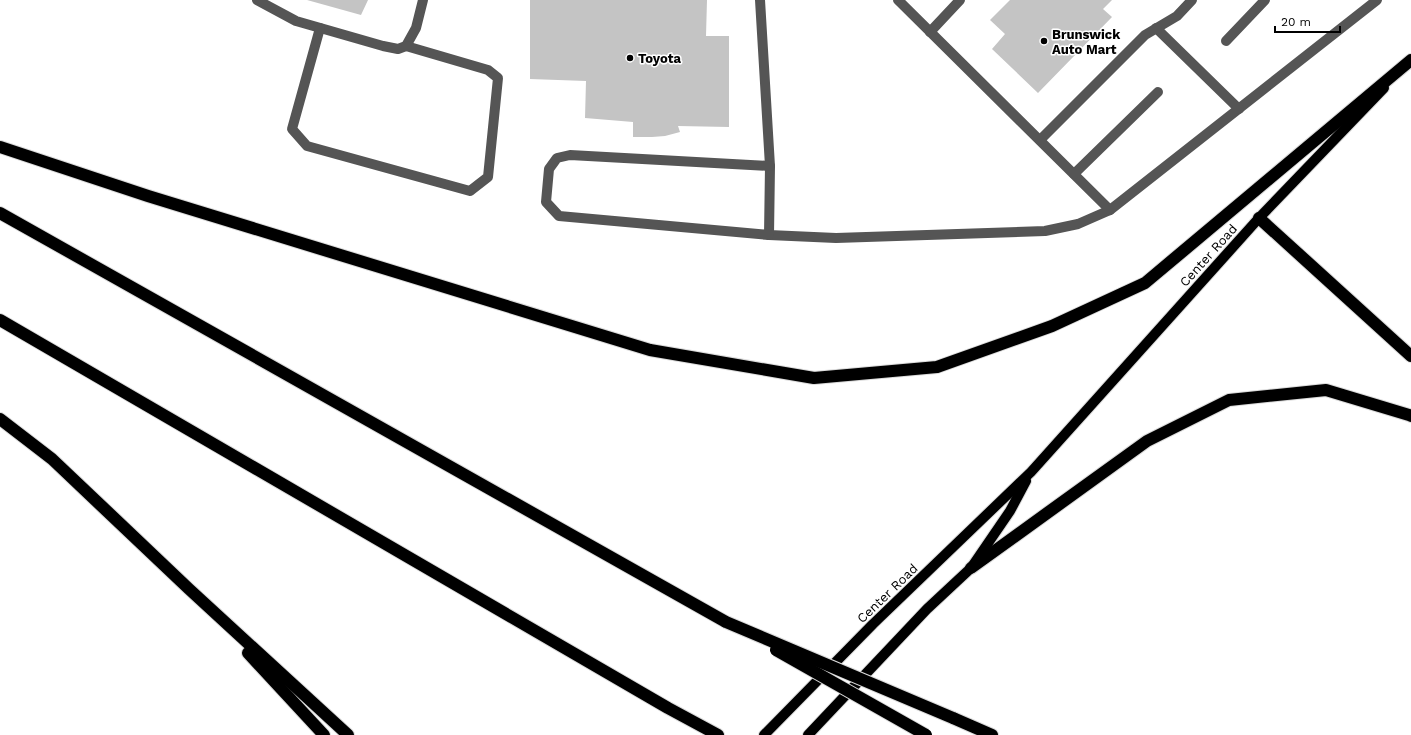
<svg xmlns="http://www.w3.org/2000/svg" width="1411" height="735" font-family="'Work Sans',sans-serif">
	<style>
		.building { fill: #c4c4c4 }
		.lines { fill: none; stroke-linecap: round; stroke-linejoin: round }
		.major-casing { stroke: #dbdbdb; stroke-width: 12 }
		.highway-casing { stroke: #dbdbdb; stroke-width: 14 }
		.minor { stroke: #555; stroke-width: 10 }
		.major { stroke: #000; stroke-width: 10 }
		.highway { stroke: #000; stroke-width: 12 }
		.highway-bridge-casing { stroke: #dbdbdb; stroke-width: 14; stroke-linecap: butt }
		.highway-bridge { stroke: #000; stroke-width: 12 }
		.poi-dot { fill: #000; stroke: #fff; stroke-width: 1.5 }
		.labels { text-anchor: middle; stroke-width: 3; stroke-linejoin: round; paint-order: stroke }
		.poi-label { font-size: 13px; font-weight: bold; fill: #000; stroke: #fff; text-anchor: start }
		.street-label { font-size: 13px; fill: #000; stroke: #fff }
	</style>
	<rect width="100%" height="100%" fill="#fff"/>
	<g class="building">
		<path d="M307 0H368L361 15Z"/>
		<path d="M530 0H707L706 36H729V127L678 126 680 132 665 136 652 137H633V122L585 118 586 81 530 79Z"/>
		<path d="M1010 0H1112L1103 9 1112 17 1038 93 992 49 1005 34 990 20Z"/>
	</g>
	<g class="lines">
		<g class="major-casing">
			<g id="major">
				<path d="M764 735 873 624 1031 472 1259 218 1384 88"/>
				<path d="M808 735 927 609 971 568 1010 511 1026 481"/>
			</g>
		</g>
		<g class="highway-casing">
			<g id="highway">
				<path d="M0 147 148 196 650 350 814 378 937 367 1052 326 1145 283 1411 60"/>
				<path d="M0 213 726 622"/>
				<path d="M1259 218 1411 356"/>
				<path d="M0 320 668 708 718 735"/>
				<path d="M0 419 52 459 189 589 348 735"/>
				<path d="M971 568 1147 441 1229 400 1326 390 1409 415 1411 416"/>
				<path d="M248 653 324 735"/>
				<path d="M953 718 992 735"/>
			</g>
		</g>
		<g class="minor">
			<path d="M257 0 296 21 383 46 398 49 406 46 416 28 423 0"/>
			<path d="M760 0 770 166 769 235 836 238 1045 231 1078 224 1110 210"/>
			<path d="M898 0 1110 210 1377 0"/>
			<path d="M320 28 292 129 307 146 470 191 488 177 498 78 488 70 406 46"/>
			<path d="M1156 28 1239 109"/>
			<path d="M930 32 960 0"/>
			<path d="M1226 41 1265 0"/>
			<path d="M1040 140 1145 35 1177 16 1192 0"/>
			<path d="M1074 174 1158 92"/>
			<path d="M769 235 559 216 546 202 549 169 557 158 570 155 770 166"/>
		</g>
		<use href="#major" class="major"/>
		<use href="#highway" class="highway"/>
		<g class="highway-bridge-casing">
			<g id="highway-bridge">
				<path d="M726 622 953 718"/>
				<path d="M776 650 926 735"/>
			</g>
		</g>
		<use href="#highway-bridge" class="highway-bridge"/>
	</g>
	<g class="poi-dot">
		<circle cx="1044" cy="41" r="4"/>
		<circle cx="630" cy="58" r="4"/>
	</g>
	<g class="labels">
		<g class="poi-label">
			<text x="1052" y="39">Brunswick<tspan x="1052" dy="15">Auto Mart</tspan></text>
			<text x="638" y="63">Toyota</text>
		</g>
		<g class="street-label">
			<text transform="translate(1208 255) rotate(-48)" y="5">Center Road</text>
			<text transform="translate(887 593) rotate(-44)" y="5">Center Road</text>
		</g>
	</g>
	<path d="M1275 26v6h65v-6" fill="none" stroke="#000000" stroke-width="2"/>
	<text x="1281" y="26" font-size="12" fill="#000000" stroke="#ffffff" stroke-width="3" paint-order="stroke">20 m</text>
</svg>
